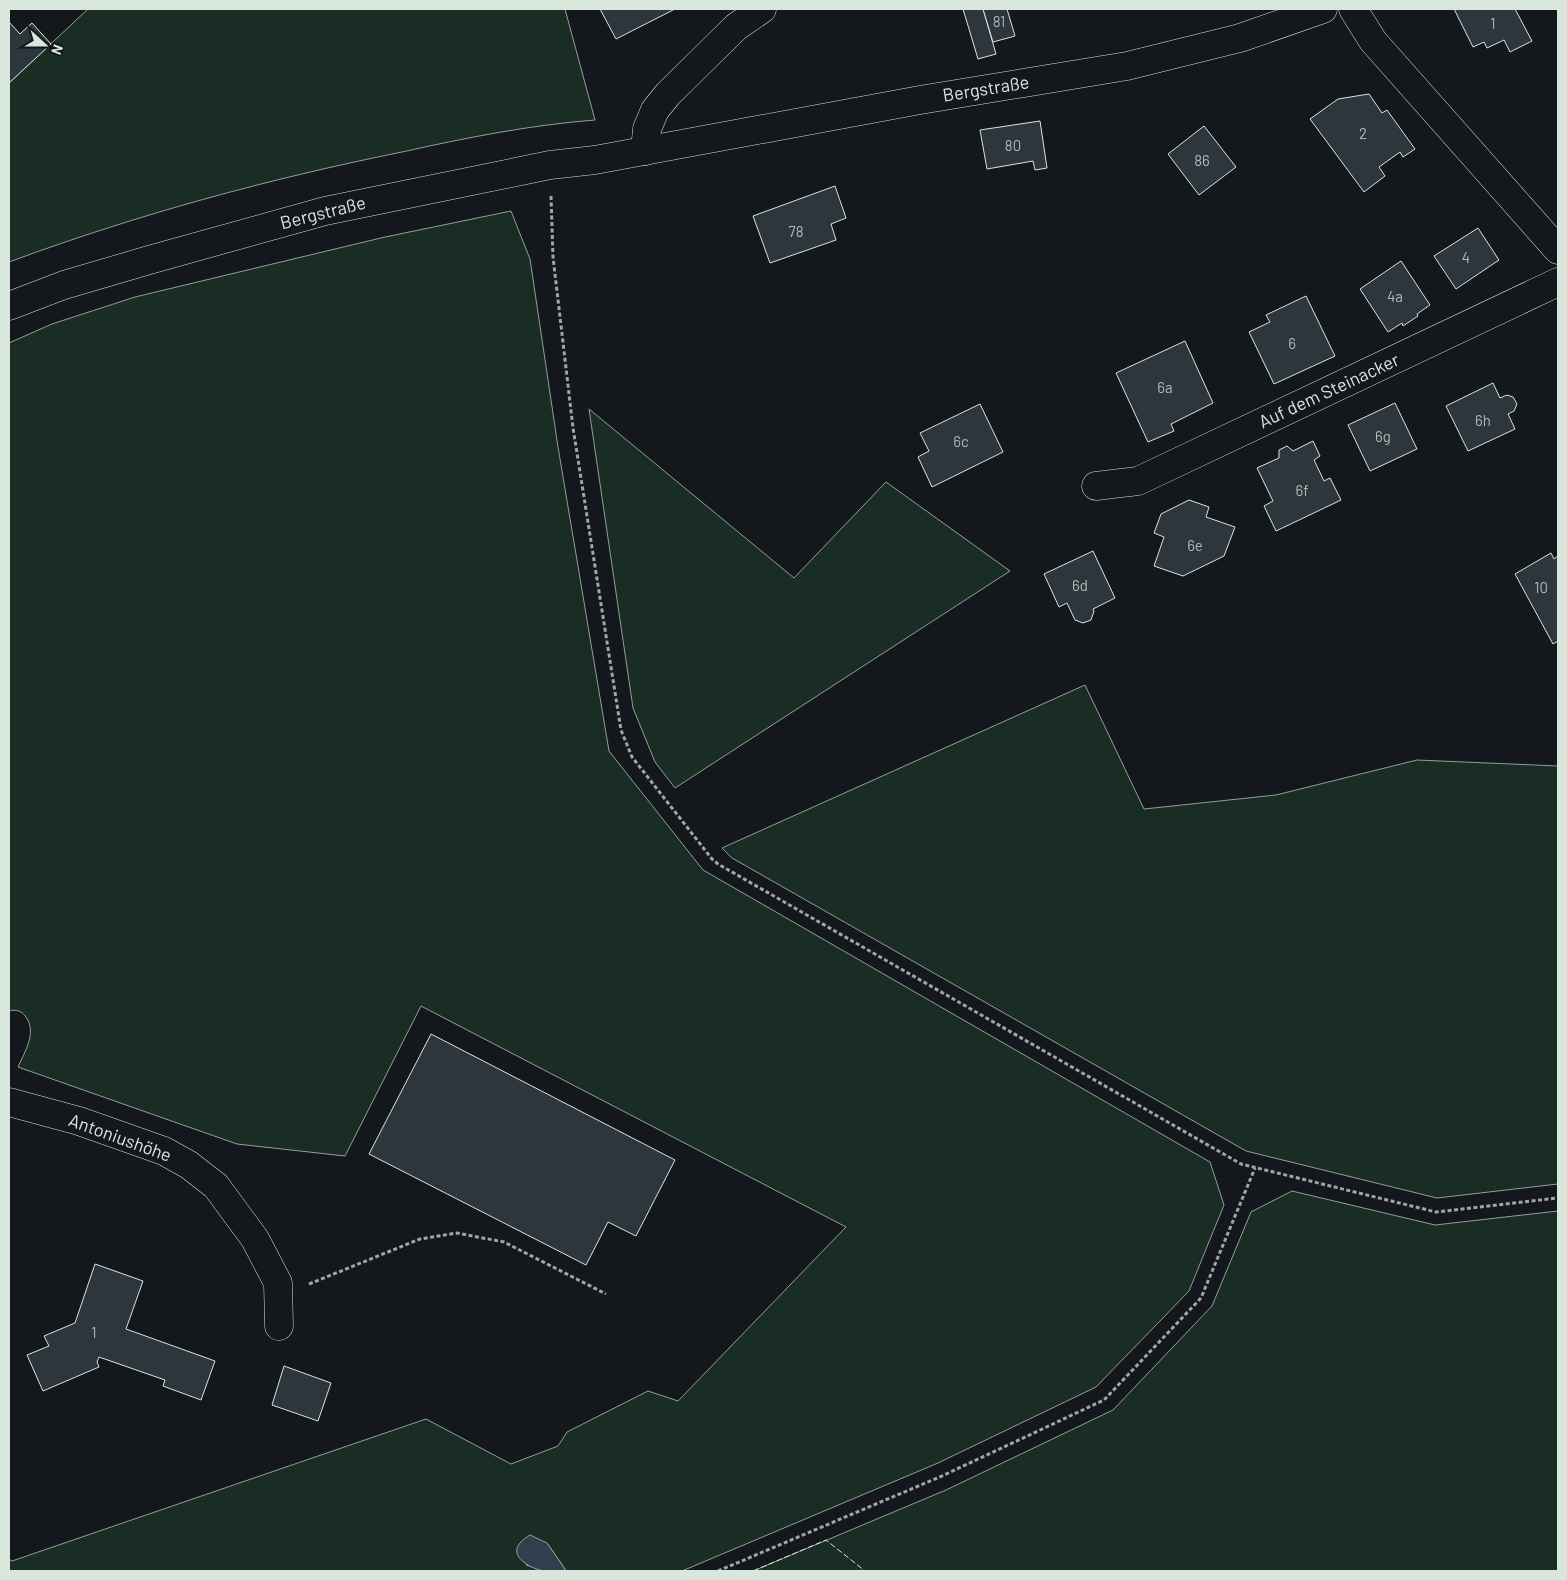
<svg xmlns="http://www.w3.org/2000/svg" width="1567" height="1580" font-family="Barlow,sans-serif">
	<style>
		.green { fill: #1a2d24; stroke: #939e99 }
		.water { fill: #2f3f4d; stroke: #939e99 }
		.building { fill: #2c363c; stroke: #d8e6dc }
		.lines { fill: none; stroke-linecap: round; stroke-linejoin: round }
		.minor-casing { stroke: #d8e6dc; stroke-width: 29 }
		.major-casing { stroke: #d8e6dc; stroke-width: 29 }
		.path { stroke: #9da8a2; stroke-width: 3; stroke-dasharray: 4 2.5; stroke-linecap: butt }
		.minor { stroke: #14181c; stroke-width: 28 }
		.major { stroke: #14181c; stroke-width: 28 }
		.fence { stroke: #d8e6dc; stroke-width: 1; stroke-dasharray: 6 2.5; stroke-linecap: butt }
		.labels { text-anchor: middle; stroke-width: 4; stroke-linejoin: round; paint-order: stroke }
		.number-label { font-size: 15px; fill: #adbab4 }
		.street-label { font-size: 18px; fill: #d8e6dc; stroke: #14181c }
	</style>
	<rect width="100%" height="100%" fill="#14181c"/>
	<g class="green">
		<path d="M88 9H565L595 120C530 125 465 138 402 152 268 179 136 215 9 262V83Z"/>
		<path d="M511 211 530 259 558 447 609 751 703 870 1210 1162 1224 1205 1189 1291 1096 1387 938 1463 682 1571H564L565 1569 547 1543 526 1565 544 1571H9V1559L12 1561 426 1419 511 1464 558 1446 567 1432 648 1391 678 1401 846 1227 421 1006 345 1156 237 1144 18 1067C25 1051 37 1033 26 1017 22 1011 16 1009 9 1011V343L52 324 135 297 385 237Z"/>
		<path d="M589 409 794 578 886 482 1010 571 675 788 655 762 633 708Z"/>
		<path d="M1085 685 1144 809 1276 795 1417 760 1558 766V1184L1437 1198 1246 1151 732 858 722 848Z"/>
		<path d="M1292 1191 1435 1225 1558 1211V1571H753L946 1490 1113 1410 1212 1306 1251 1212Z"/>
	</g>
	<path class="water" d="M530 1535 547 1543 565 1569 564 1571C557 1571 550 1572 544 1571 532 1569 508 1557 520 1543 522 1540 527 1537 530 1535Z"/>
	<g class="building">
		<path d="M600 9H675L616 39Z"/>
		<path d="M963 9H983L996 54 978 59Z"/>
		<path d="M983 9H1007L1015 36 993 42Z"/>
		<path d="M1454 9H1515L1532 41 1510 52 1504 40 1487 48 1484 42 1473 47Z"/>
		<path d="M9 22 20 34 32 23 51 44 9 83Z"/>
		<path d="M1369 94 1382 113 1387 110 1415 149 1403 157 1400 152 1379 167 1385 176 1364 192 1310 119 1338 99Z"/>
		<path d="M1040 121 1047 168 1035 170 1033 161 987 169 980 130Z"/>
		<path d="M1204 126 1236 167 1199 195 1168 154Z"/>
		<path d="M835 186 846 218 831 224 836 240 770 263 753 216Z"/>
		<path d="M1478 228 1499 260 1456 289 1434 256Z"/>
		<path d="M1401 261 1430 305 1417 314 1418 316 1403 326 1402 323 1388 332 1360 289Z"/>
		<path d="M1306 296 1335 356 1274 384 1249 332 1270 322 1266 315Z"/>
		<path d="M1185 341 1213 403 1171 424 1174 431 1148 442 1116 373Z"/>
		<path d="M1493 383 1500 398 1507 395 1513 397 1517 404 1514 411 1508 414 1515 429 1468 451 1446 406Z"/>
		<path d="M1395 403 1417 449 1370 471 1348 425Z"/>
		<path d="M980 404 1003 452 932 487 918 457 929 451 920 433Z"/>
		<path d="M1313 441 1320 456 1314 460 1324 481 1330 478 1341 500 1276 531 1264 506 1273 501 1257 468 1279 458V450L1287 446 1293 451Z"/>
		<path d="M1189 500 1209 507 1206 517 1235 527 1224 556 1183 576 1154 566 1164 537 1154 533 1161 514Z"/>
		<path d="M1093 551 1115 598 1093 609 1094 611 1091 620 1083 623 1075 620 1067 603 1059 607 1044 574Z"/>
		<path d="M1551 553 1554 559 1558 556V641L1553 644 1515 574Z"/>
		<path d="M431 1034 675 1160 636 1236 608 1222 586 1265 369 1154Z"/>
		<path d="M95 1264 143 1281 126 1329 215 1361 201 1400 163 1386 165 1380 99 1357 97 1362 99 1367 43 1391 27 1355 49 1346 44 1336 75 1323Z"/>
		<path d="M284 1366 331 1383 318 1421 272 1405Z"/>
	</g>
	<g class="lines">
		<g class="minor-casing">
			<g id="minor">
				<path d="M1353 9 1373 41 1558 250"/>
				<path d="M645 151 647 129 655 110 668 94 736 27 762 9"/>
				<path d="M1096 486 1138 481 1558 282"/>
				<path d="M9 1102 79 1121 164 1151 189 1165 216 1186 255 1239 278 1283 279 1326"/>
			</g>
		</g>
		<g class="major-casing">
			<path id="major" d="M9 306 64 285 149 260 325 211 550 165 595 160 920 100 1127 66 1240 38 1323 9"/>
		</g>
		<g class="path">
			<path d="M551 196 553 257 573 428 621 730 632 757 712 859 718 864 1241 1164 1436 1212 1558 1198"/>
			<path d="M309 1284 420 1239 457 1233 504 1242 606 1294"/>
			<path d="M718 1571 942 1476 1104 1400 1201 1298 1255 1168"/>
		</g>
		<use href="#minor" class="minor"/>
		<use href="#major" class="major"/>
		<path class="fence" d="M753 1571 826 1540 865 1571"/>
	</g>
	<g class="labels">
		<g class="number-label">
			<text x="999" y="27">81</text>
			<text x="1493" y="29">1</text>
			<text x="1363" y="139">2</text>
			<text x="1013" y="151">80</text>
			<text x="1202" y="166">86</text>
			<text x="796" y="237">78</text>
			<text x="1466" y="263">4</text>
			<text x="1395" y="302">4a</text>
			<text x="1292" y="349">6</text>
			<text x="1165" y="393">6a</text>
			<text x="1483" y="426">6h</text>
			<text x="1383" y="442">6g</text>
			<text x="961" y="447">6c</text>
			<text x="1302" y="496">6f</text>
			<text x="1195" y="551">6e</text>
			<text x="1080" y="591">6d</text>
			<text x="1541" y="593">10</text>
			<text x="94" y="1338">1</text>
		</g>
		<g class="street-label">
			<text transform="translate(986 89) rotate(-9)" y="6">Bergstraße</text>
			<text transform="translate(323 213) rotate(-14)" y="6">Bergstraße</text>
			<text transform="translate(1329 391) rotate(-25)" y="6">Auf dem Steinacker</text>
			<text transform="translate(120 1138) rotate(20)" y="6">Antoniushöhe</text>
		</g>
	</g>
	<rect width="1567" height="1580" fill="none" stroke="#d8e6dc" stroke-width="20"/>
	<g transform="translate(45 45) rotate(111)" stroke="#14181c" stroke-width="4" paint-order="stroke">
	<path d="M0-4L9 19L0 12L-9 19Z" fill="#d8e6dc"/>
	<text y="-8" font-size="14" font-weight="bold" text-anchor="middle" fill="#d8e6dc">N</text>
	</g>
</svg>
